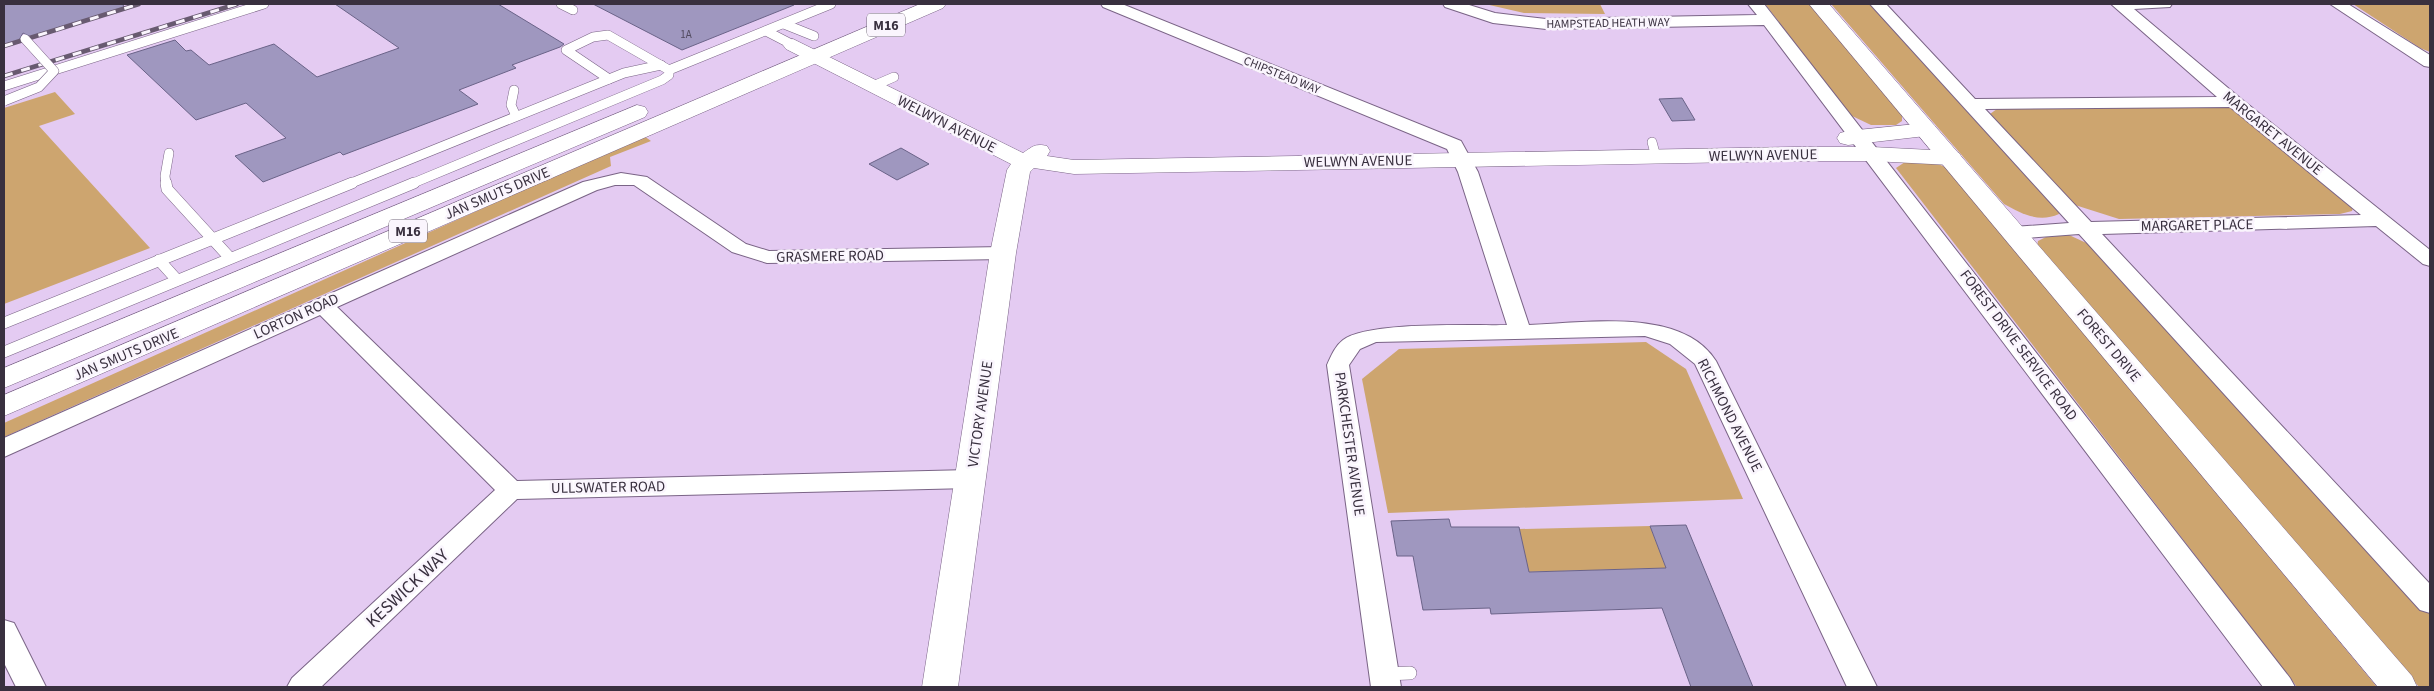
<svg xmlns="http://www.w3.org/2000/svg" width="2434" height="691" font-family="'Source Sans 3',sans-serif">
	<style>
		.green { fill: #cda56f }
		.building { fill: #9f97bf; stroke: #6a6388 }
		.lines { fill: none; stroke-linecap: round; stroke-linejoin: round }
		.service-far2-casing { stroke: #7a6486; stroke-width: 10 }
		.service-far1-casing { stroke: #7a6486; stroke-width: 12 }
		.service-casing { stroke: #7a6486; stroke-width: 14 }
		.minor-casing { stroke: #7a6486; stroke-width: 2 }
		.tertiary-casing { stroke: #7a6486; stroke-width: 1 }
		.secondary-casing { stroke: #7a6486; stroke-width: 1 }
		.primary-casing { stroke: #7a6486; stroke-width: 1 }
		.service-far2 { stroke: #fff; stroke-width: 9 }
		.service-far1 { stroke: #fff; stroke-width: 11 }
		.service { stroke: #fff; stroke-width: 13 }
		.minor { fill: #fff; fill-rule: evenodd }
		.tertiary { fill: #fff; fill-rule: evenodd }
		.secondary { fill: #fff; fill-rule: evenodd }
		.primary { fill: #fff; fill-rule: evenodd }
		.rail-casing { stroke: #685a70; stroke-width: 4.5 }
		.rail { stroke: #faf5fd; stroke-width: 3; stroke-dasharray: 9; stroke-linecap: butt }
		.service-bridge-casing { stroke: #7a6486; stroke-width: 10; stroke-linecap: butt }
		.service-bridge { stroke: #fff; stroke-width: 9 }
		.labels { text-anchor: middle; stroke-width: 5; stroke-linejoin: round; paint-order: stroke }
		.far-number-label { font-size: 11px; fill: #524a5f }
		.far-street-label { font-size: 12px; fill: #39303f; stroke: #faf5fd }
		.shield { fill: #faf5fd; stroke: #736b78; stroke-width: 1 }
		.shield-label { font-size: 14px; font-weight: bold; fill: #39303f }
		.street-label { font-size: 15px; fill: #39303f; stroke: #faf5fd }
		.near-street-label { font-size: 18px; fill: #39303f; stroke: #faf5fd }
	</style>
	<rect width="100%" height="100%" fill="#e4cbf2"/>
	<g class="green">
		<path d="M1485 4H1600L1605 14 1524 13Z"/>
		<path d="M1765 4H1810L1902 114V121L1896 125H1871L1850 115Z"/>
		<path d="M1831 4H1872L2058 206 2059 214C2039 223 2022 214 2004 204Z"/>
		<path d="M2353 4H2430V52L2420 48Z"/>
		<path d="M55 92 75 114 39 126 150 248 4 304V108Z"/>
		<path d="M2222 104 2233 108 2354 205 2352 211 2340 214 2119 219 2075 205 1990 114 2001 106Z"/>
		<path d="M644 136 651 141 610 157 611 166 4 437V423Z"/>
		<path d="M1908 160 1934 162 1947 168 2377 687H2297L1896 168Z"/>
		<path d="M2069 235 2095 247 2430 613V687H2419L2037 247 2038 241 2046 237Z"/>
		<path d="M1646 342 1686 369 1743 499 1388 513 1362 379 1399 349Z"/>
		<path d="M1650 526 1666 568 1522 572 1519 529Z"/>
	</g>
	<g class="building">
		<path d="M4 4H123L124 9 31 37 23 33 19 40 4 45Z"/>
		<path d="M335 4H498L564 44 560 47 512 65 516 68 459 90 478 104 343 155 340 152 263 182 235 156 286 138 246 103 196 120 127 55 175 40 186 51 191 50 209 65 274 44 317 77 399 48Z"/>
		<path d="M593 4H794V5L682 50Z"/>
		<path d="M1682 98 1695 120 1672 121 1659 99Z"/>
		<path d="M901 148 929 164 897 180 869 164Z"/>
		<path d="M1449 519 1451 527H1519L1529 572 1666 568 1650 526 1686 525 1753 687H1691L1662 608 1491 614 1490 608 1423 610 1413 556H1397L1391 521Z"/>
	</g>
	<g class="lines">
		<g class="service-far2-casing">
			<g id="service-far2">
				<path d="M561 4 573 10"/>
				<path d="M784 24 814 36"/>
				<path d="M766 31 793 45"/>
				<path d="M609 79 566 50 593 37 608 35 669 70 831 4"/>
				<path d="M4 86 264 4"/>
				<path d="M873 86 894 77"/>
				<path d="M514 90 511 105 516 116"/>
				<path d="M1652 142 1656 157"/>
				<path d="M166 184 165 176 169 153"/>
				<path d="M349 184 624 73 661 65"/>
				<path d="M411 184 662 80 669 75V70"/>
			</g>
		</g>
		<g class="service-far1-casing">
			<g id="service-far1">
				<path d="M166 183 167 189 230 258"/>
				<path d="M159 260 177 280"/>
				<path d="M4 323 352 183"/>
				<path d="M4 352 414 183"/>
			</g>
		</g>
		<g class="service-casing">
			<path id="service" d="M1384 674 1410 673"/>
		</g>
		<g class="minor-casing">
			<g id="minor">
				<path d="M1101 4H1122L1461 141 1478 172 1529 325C1585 323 1682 307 1716 361L1877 687H1847L1695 364 1670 344 1645 336 1376 342 1360 349 1349 365 1401 687H1371L1327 365C1331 356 1335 346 1343 340 1369 321 1472 326 1507 325L1458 172 1447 149 1103 7Z"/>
				<path d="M1443 4H1466L1495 13 1546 19 1757 15 1748 4H1764L2290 678 2295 687H2263L1764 25 1546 29 1493 23 1445 7Z"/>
				<path d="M1870 4H1886L1975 99 2217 97 2111 4H2172L2170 7 2134 9 2240 98 2430 250V266L2423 264 2376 226 2102 234 2430 584V613L2420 610 2079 234 2013 239 2006 237 2003 233 2006 229 2013 227 2069 223ZM2230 107 2361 215 2091 222 1985 109Z"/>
				<path d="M2330 4H2348L2430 55V67L2424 66Z"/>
				<path d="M621 173 647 177 746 244 769 251 1003 247 1010 249 1013 253 1010 257 1003 259 767 263 732 252 634 185H615L597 190 337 307 517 481 970 470 979 473 983 479 979 485 970 488 517 499 321 687H287L292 678 495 490 320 315 4 457V438L583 182Z"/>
				<path d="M4 620 14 623 46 687H16L4 663Z"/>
			</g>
		</g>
		<g class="tertiary-casing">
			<g id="tertiary">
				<path d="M793 39 1023 153C1032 147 1035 143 1047 146L1050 151 1047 156 1074 160 1794 147H1872L1951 151 1959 153 1962 158 1959 163 1951 165 1872 161H1794L1074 174 1034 168 1030 172 1016 253 958 687H922L990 253 1007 170 1011 164 786 49 783 45 786 41Z"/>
				<path d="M1926 123 1934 125 1937 130 1934 135 1848 145 1840 143 1837 138 1840 133 1848 131Z"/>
			</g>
		</g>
		<g class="secondary-casing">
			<path id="secondary" d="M1809 4H1829L2412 676 2417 687H2378Z"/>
		</g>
		<g class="primary-casing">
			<g id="primary">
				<path d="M920 4H946L943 8 4 416V395Z"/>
				<path d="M637 105 645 107 648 112 645 117 4 388V368Z"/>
			</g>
		</g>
		<use href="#service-far2" class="service-far2"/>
		<use href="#service-far1" class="service-far1"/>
		<use href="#service" class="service"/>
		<use href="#minor" class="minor"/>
		<use href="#tertiary" class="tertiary"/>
		<use href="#secondary" class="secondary"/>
		<use href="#primary" class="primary"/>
		<g class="rail-casing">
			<g id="rail">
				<path d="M4 46 139 4"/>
				<path d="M4 76 237 4"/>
			</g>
		</g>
		<use href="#rail" class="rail"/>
		<g class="service-bridge-casing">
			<path id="service-bridge" d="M4 101 39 87 54 71 25 39"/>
		</g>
		<use href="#service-bridge" class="service-bridge"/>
	</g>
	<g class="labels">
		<g class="far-number-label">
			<text x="686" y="38">1A</text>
		</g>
		<g class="far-street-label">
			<text transform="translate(1608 23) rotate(-1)" y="4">HAMPSTEAD HEATH WAY</text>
			<text transform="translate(1282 75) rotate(22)" y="4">CHIPSTEAD WAY</text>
		</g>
		<g class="shield">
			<rect x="867" y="13.5" width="38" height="23" rx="4"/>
			<rect x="389" y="219.5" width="38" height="23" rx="4"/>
		</g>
		<g class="shield-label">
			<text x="886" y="30">M16</text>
			<text x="408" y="236">M16</text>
		</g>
		<g class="street-label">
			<text transform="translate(947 124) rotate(27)" y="5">WELWYN AVENUE</text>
			<text transform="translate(2273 133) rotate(39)" y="5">MARGARET AVENUE</text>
			<text transform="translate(1763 155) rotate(-1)" y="5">WELWYN AVENUE</text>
			<text transform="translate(1358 161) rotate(-1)" y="5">WELWYN AVENUE</text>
			<text transform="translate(497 193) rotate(-23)" y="5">JAN SMUTS DRIVE</text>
			<text transform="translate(2197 225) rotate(-1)" y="5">MARGARET PLACE</text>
			<text transform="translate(830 256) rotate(-1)" y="5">GRASMERE ROAD</text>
			<text transform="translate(296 316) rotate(-24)" y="5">LORTON ROAD</text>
			<text transform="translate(2019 345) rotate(53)" y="5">FOREST DRIVE SERVICE ROAD</text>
			<text transform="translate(2109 345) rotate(50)" y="5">FOREST DRIVE</text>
			<text transform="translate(126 354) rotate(-23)" y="5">JAN SMUTS DRIVE</text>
			<text transform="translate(980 414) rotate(-82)" y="5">VICTORY AVENUE</text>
			<text transform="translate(1730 415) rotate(63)" y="5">RICHMOND AVENUE</text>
			<text transform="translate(1350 444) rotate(82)" y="5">PARKCHESTER AVENUE</text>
			<text transform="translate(608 487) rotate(-1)" y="5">ULLSWATER ROAD</text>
		</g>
		<g class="near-street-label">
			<text transform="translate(407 588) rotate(-43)" y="6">KESWICK WAY</text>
		</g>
	</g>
	<rect width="2434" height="691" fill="none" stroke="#39303f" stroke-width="10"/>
</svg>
